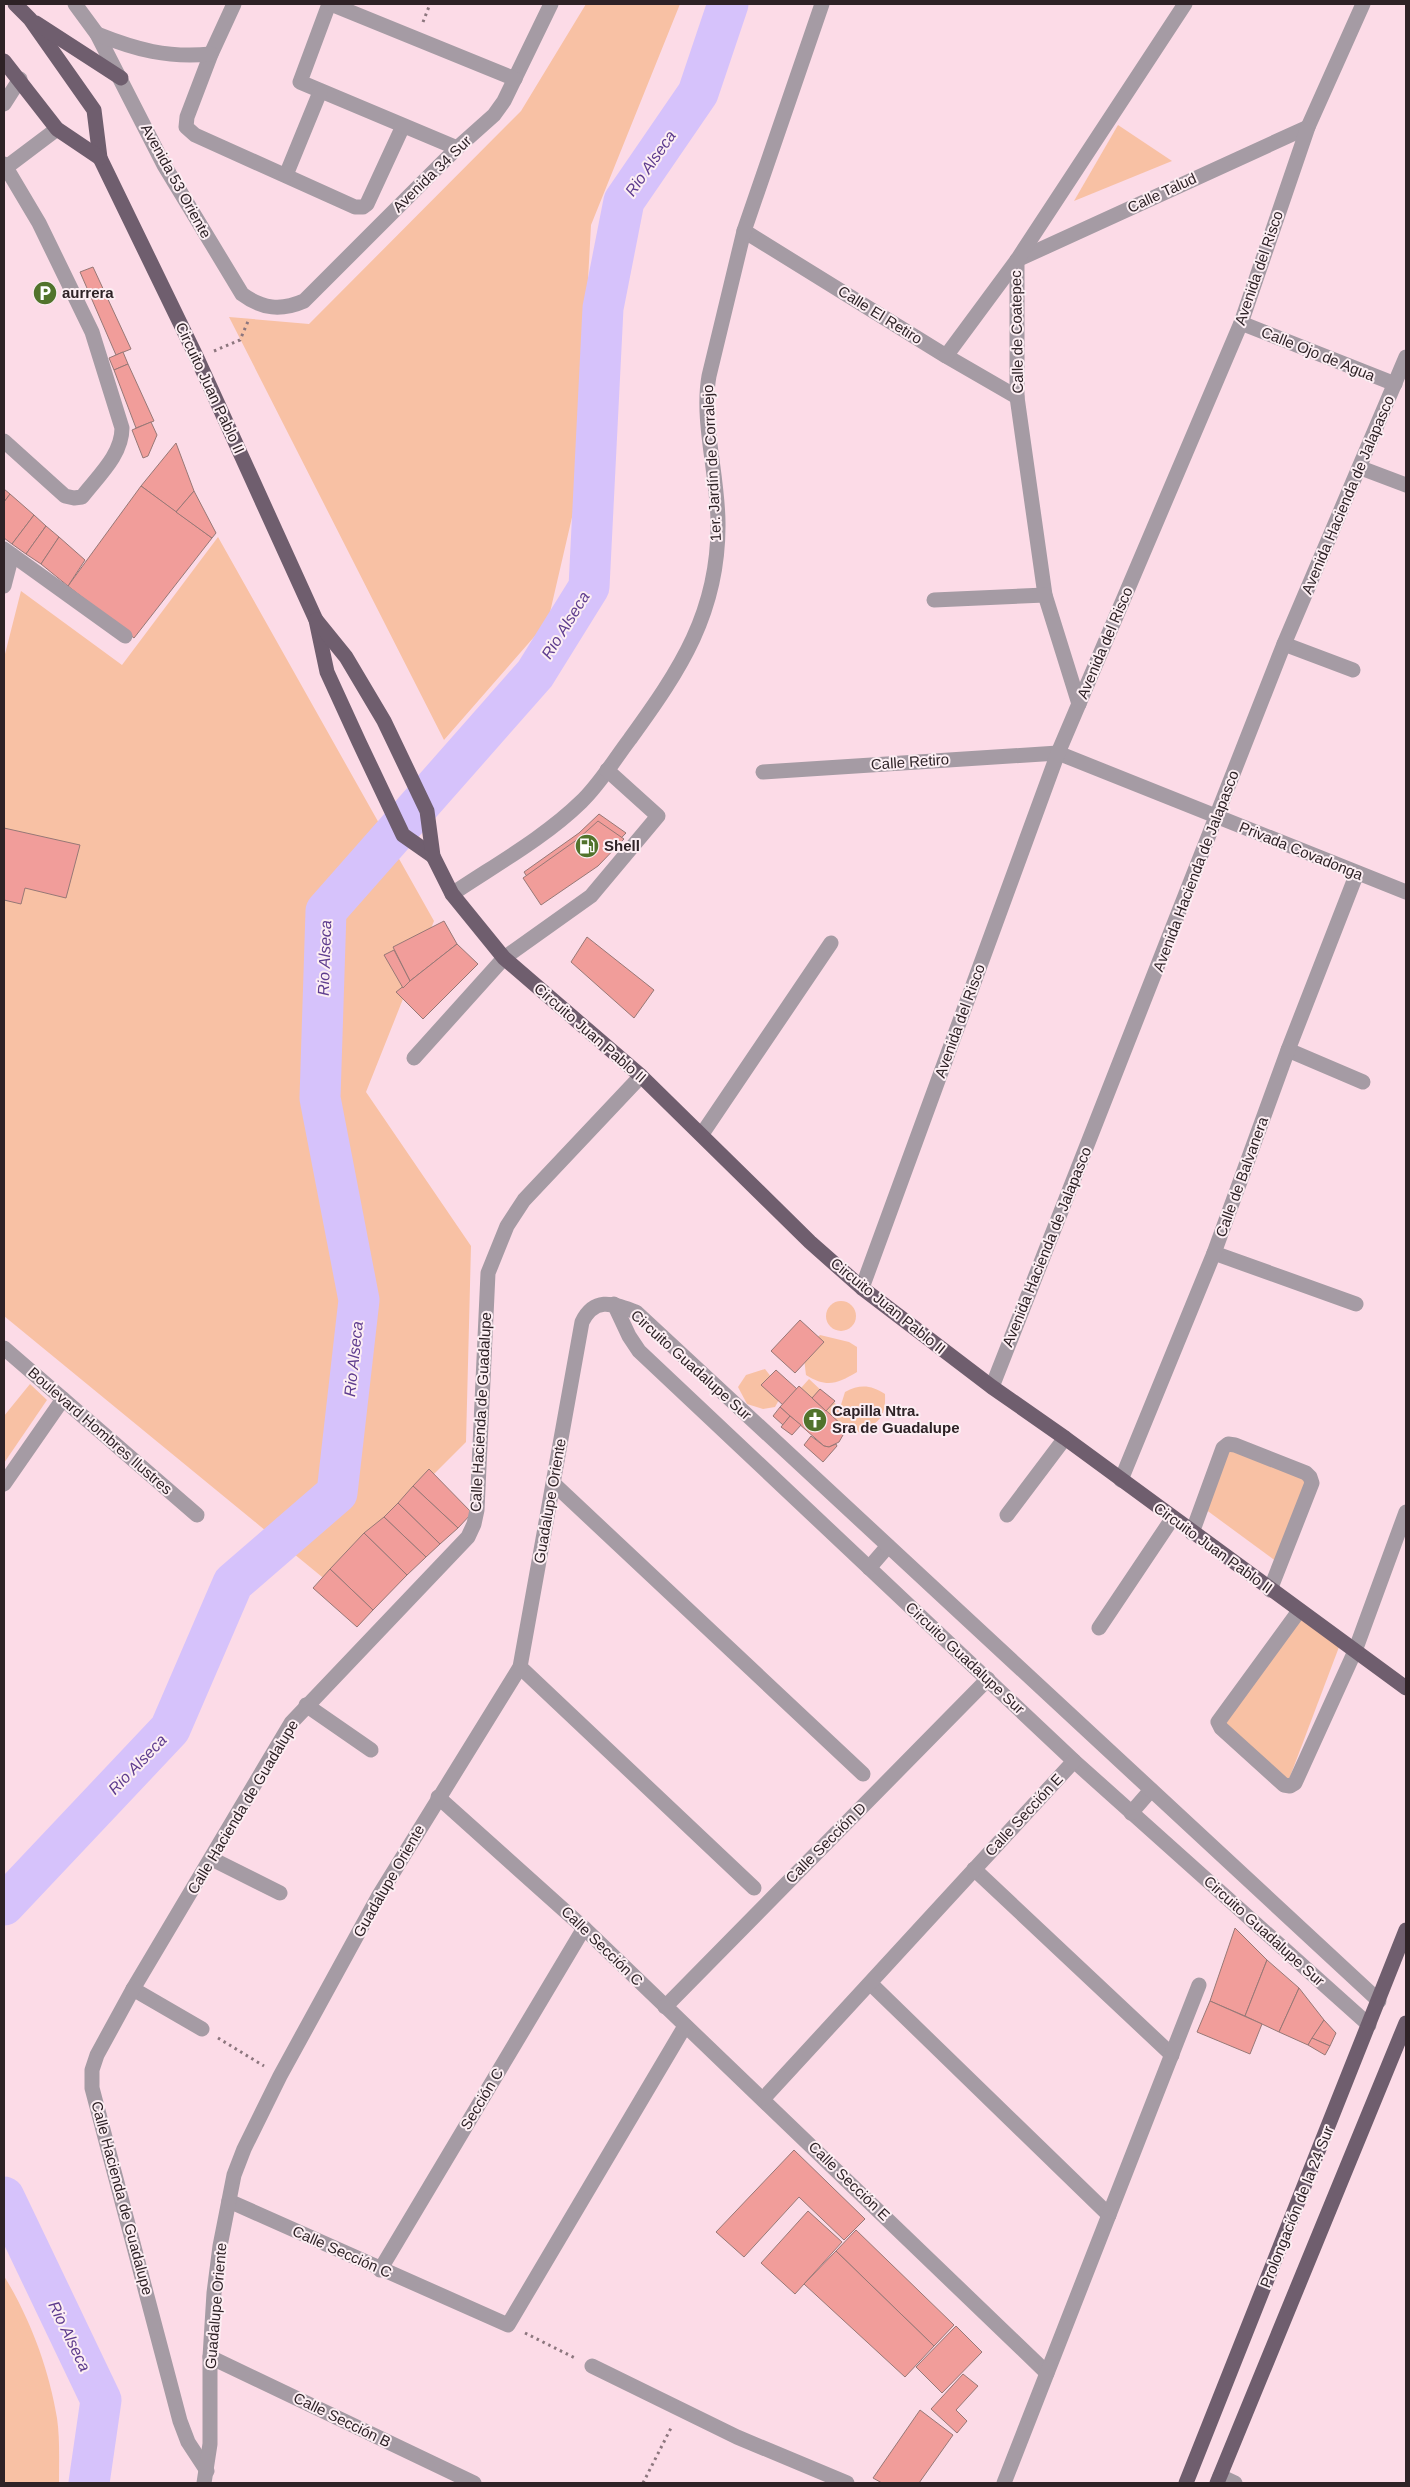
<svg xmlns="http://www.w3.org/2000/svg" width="1410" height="2487" font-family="Arial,sans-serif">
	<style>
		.green { fill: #f8c1a4 }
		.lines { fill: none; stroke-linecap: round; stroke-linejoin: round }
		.river { stroke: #d6c2fb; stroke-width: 41 }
		.building { fill: #f19d9a; stroke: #977876 }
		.path { stroke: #8c767e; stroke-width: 3; stroke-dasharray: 2.5 4; stroke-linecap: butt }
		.minor { stroke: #a59ba4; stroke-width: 15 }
		.major { stroke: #6f5e6e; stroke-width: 15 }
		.labels { text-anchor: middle; stroke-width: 4; stroke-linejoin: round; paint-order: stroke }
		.street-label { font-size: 15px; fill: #2e2226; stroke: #fceef3 }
		.poi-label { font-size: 15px; font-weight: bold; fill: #2e2226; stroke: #fceef3; text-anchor: start }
		.water-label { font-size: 16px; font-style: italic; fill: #5e3c8e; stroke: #fceef3 }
	</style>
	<rect width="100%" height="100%" fill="#fcdbe7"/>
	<g class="green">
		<path d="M586 4H680L591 225 576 500 548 621 444 740 229 317 309 324 521 111Z"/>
		<path d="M1118 125 1172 161 1074 201Z"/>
		<path d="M218 537 434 921 366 1092 471 1246 466 1442 327 1581 4 1316V658L21 591 122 665Z"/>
		<circle cx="841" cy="1316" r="15"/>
		<path d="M820 1335 849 1342 857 1347V1372C837 1384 827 1388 806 1375L803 1350Z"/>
		<path d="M765 1369 775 1382 780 1398 775 1407 763 1409 747 1404 738 1387 746 1375Z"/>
		<path d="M809 1379 840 1408 845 1392C860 1384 871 1385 885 1394 886 1417 880 1420 862 1433L847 1429 842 1423 840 1424 801 1388Z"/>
		<path d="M30 1384 47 1400 4 1463V1416Z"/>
		<path d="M1230 1448 1308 1479 1277 1562 1205 1509Z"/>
		<path d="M1300 1619 1339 1647 1288 1782 1223 1721Z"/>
		<path d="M4 2276C30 2318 49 2369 57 2418 60 2439 59 2462 59 2483H4Z"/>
	</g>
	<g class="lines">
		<g class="river">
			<path d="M4 1905 170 1729 233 1583 337 1493 359 1300 320 1098 326 911 535 674 589 587 603 308 624 201 698 93 728 4"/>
			<path d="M4 2197 101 2400 89 2483"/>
		</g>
	</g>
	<g class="building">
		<path d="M93 267 131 349 116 355 80 272Z"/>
		<path d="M123 352 128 364 114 370 109 358Z"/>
		<path d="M128 364 154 421 136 428 114 370Z"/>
		<path d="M151 422 157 435 148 456 143 458 132 430Z"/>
		<path d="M176 443 194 491 176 512 141 486Z"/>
		<path d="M141 486 212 538 134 638 68 586Z"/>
		<path d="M4 489 10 494 4 502Z"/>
		<path d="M194 491 216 533 212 538 176 512Z"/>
		<path d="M10 494 34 515 12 544 4 538V502Z"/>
		<path d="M34 515 46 526 26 554 12 544Z"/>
		<path d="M46 526 59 537 41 564 26 554Z"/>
		<path d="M59 537 85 560 68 586 41 564Z"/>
		<path d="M599 814 626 833 601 859 542 899 524 872 579 833Z"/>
		<path d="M598 821 624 839 598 866 541 905 523 878 578 839Z"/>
		<path d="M4 828 80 845 66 898 25 888 21 904 4 900Z"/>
		<path d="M444 921 457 944 410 981 393 947Z"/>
		<path d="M587 937 654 990 634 1018 571 962Z"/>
		<path d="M457 944 478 964 423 1019 396 992Z"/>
		<path d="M394 950 410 981 403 988 384 955Z"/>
		<path d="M800 1320 824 1342 795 1373 771 1351Z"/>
		<path d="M776 1370 797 1389 783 1405 761 1385Z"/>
		<path d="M799 1386 842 1425 843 1435 839 1442 829 1447 824 1446 780 1407Z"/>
		<path d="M820 1389 835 1401 826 1411 812 1398Z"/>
		<path d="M780 1407 790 1416 783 1425 773 1416Z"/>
		<path d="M790 1416 801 1425 792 1435 781 1427Z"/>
		<path d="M811 1436 824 1446 829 1447 836 1444 837 1446 823 1462 804 1445Z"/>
		<path d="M429 1469 472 1513 458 1528 413 1486Z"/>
		<path d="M413 1486 458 1528 440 1544 398 1503Z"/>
		<path d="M398 1503 440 1544 426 1557 384 1517Z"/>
		<path d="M384 1517 426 1557 407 1575 364 1533Z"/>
		<path d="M364 1533 407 1575 373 1610 330 1569Z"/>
		<path d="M330 1569 373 1610 357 1627 313 1588Z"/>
		<path d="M1235 1928 1267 1960 1245 2016 1210 2001Z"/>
		<path d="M1267 1960 1299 1988 1279 2032 1245 2016Z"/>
		<path d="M1299 1988 1324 2020 1308 2045 1279 2032Z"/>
		<path d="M1210 2001 1262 2024 1250 2054 1197 2032Z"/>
		<path d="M1324 2020 1336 2033 1330 2046 1312 2038Z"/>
		<path d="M1312 2038 1330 2046 1325 2055 1308 2045Z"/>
		<path d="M794 2150 865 2219 844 2240 799 2197 744 2257 716 2232Z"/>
		<path d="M808 2211 842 2242 795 2294 761 2263Z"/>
		<path d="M856 2230 954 2325 934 2346 836 2251Z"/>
		<path d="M836 2251 934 2346 905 2377 804 2284Z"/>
		<path d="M956 2326 982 2352 942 2393 916 2367Z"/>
		<path d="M963 2374 978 2386 956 2410 967 2421 957 2433 931 2409Z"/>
		<path d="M920 2410 953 2435 919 2483H882L873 2478Z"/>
	</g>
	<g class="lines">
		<g class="path">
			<path d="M423 22 430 4"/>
			<path d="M214 351 240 340 249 319"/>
			<path d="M218 2038 264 2066"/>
			<path d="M525 2333 575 2358"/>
			<path d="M643 2483 672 2426"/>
		</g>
		<g class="minor">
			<path d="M75 4 97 34 164 165 242 294C262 309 281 311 304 301L457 148 494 115 504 101 551 4"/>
			<path d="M234 4 211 54 187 117 186 127 195 135 355 207H363L367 204 403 126"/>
			<path d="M329 4 300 82 457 148"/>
			<path d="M331 4 515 79"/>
			<path d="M97 34C137 50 167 58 211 54"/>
			<path d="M4 104 20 79"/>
			<path d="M4 164 39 223 92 332 122 428C122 455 98 476 82 497L74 498 65 496 4 441"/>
			<path d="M4 169 57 129"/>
			<path d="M286 175 320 92"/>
			<path d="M744 231 946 356 1017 397"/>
			<path d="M1017 260V397L1045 595 1079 704"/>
			<path d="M1017 260 1308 127"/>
			<path d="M1241 323 1395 384"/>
			<path d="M946 356 1017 260 1185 4"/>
			<path d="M1361 468 1406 485"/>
			<path d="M4 549 125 636"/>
			<path d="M4 586 12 555"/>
			<path d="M934 600 1045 595"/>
			<path d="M1284 644 1353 670"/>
			<path d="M763 772 1058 753 1406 892"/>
			<path d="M452 894C495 865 544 838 581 802 600 784 614 760 630 739 680 670 719 612 718 523 718 476 701 421 709 376L744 231 822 4"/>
			<path d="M1288 1050 1363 1082"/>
			<path d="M414 1058 504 958 591 896 658 816 607 770"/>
			<path d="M702 1134 831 943"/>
			<path d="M1214 1253 1356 1304"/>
			<path d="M862 1288 1058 753 1241 323 1308 127 1363 4"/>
			<path d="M614 1304 629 1336 639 1351 1074 1761 1369 2025"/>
			<path d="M4 1348 197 1515"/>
			<path d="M992 1387 1284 644 1406 357"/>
			<path d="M1121 1480 1214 1253 1288 1050 1357 873"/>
			<path d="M4 1484 63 1399"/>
			<path d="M554 1484 863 1774"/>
			<path d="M1007 1515 1065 1438"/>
			<path d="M1192 1533 1223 1448 1228 1444 1235 1445 1306 1473 1310 1477 1312 1483 1270 1590"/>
			<path d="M869 1568 888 1546"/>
			<path d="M1299 1611 1218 1722 1221 1728 1284 1785 1290 1786 1295 1783 1355 1651 1406 1512"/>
			<path d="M1099 1628 1172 1519"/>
			<path d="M520 1667 754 1888"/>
			<path d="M306 1705 371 1750"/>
			<path d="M438 1797 584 1928 1047 2373"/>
			<path d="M1131 1813 1151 1790"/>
			<path d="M212 1859 280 1893"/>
			<path d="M974 1869 1172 2055"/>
			<path d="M871 1984 1109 2215"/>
			<path d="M133 1989 202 2029"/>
			<path d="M665 2007 988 1679"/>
			<path d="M764 2098 1074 1761"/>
			<path d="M229 2201 508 2325 685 2026"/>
			<path d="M380 2270 584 1928"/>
			<path d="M210 2357 474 2483"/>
			<path d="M592 2366 737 2437 847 2483"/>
			<path d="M207 2471 188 2442 180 2421 92 2088V2070L97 2055 133 1989 291 1723 468 1537 474 1524 477 1510 488 1273 507 1226 524 1200 641 1076"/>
			<path d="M1220 2476 1235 2483"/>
			<path d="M204 2483 210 2444V2357L214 2293 220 2246 234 2175 244 2149 280 2076 378 1897 520 1667 582 1322C595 1296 613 1304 636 1312L1379 2001"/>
			<path d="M1004 2483 1199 1985"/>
		</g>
		<g class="major">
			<path d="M15 4 30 19 94 110 100 158 197 358 316 620 327 672 359 742 403 835 433 856"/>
			<path d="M36 23 121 78"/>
			<path d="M4 61 57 129 100 158"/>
			<path d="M316 620 346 657 384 721 427 811 433 856 452 894 504 958 641 1076 810 1242 862 1288 992 1387 1065 1438 1406 1688"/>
			<path d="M1186 2483 1406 1930"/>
			<path d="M1217 2483 1406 2023"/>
		</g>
	</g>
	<defs>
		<g id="parking-disc" transform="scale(1.25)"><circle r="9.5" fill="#51732c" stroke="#fceef3"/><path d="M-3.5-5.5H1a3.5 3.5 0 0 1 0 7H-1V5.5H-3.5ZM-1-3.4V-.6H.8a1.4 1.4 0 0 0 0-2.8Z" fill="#fff"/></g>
		<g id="fuel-disc" transform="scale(1.25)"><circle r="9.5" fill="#51732c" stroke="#fceef3"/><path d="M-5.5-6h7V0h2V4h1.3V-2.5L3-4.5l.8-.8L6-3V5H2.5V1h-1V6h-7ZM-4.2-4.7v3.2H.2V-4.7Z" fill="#fff"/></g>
		<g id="church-disc" transform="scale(1.25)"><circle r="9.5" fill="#51732c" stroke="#fceef3"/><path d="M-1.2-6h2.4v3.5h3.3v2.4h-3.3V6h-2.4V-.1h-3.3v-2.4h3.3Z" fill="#fff"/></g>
	</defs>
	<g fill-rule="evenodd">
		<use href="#parking-disc" x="45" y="293"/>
		<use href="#fuel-disc" x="587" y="846"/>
		<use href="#church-disc" x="815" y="1420"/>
	</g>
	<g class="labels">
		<g class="street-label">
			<text transform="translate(432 174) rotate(-44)" y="5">Avenida 34 Sur</text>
			<text transform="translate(176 181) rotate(61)" y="5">Avenida 53 Oriente</text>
			<text transform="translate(1162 193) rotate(-25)" y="5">Calle Talud</text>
			<text transform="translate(1259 268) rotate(-71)" y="5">Avenida del Risco</text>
			<text transform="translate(880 315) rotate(32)" y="5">Calle El Retiro</text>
			<text transform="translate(1017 332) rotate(-91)" y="5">Calle de Coatepec</text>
			<text transform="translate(1318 354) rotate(22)" y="5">Calle Ojo de Agua</text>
			<text transform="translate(210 388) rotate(65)" y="5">Circuito Juan Pablo II</text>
			<text transform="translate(712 463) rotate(-93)" y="5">1er. Jardín de Corralejo</text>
			<text transform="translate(1348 495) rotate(-67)" y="5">Avenida Hacienda de Jalapasco</text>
			<text transform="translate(1105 643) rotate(-67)" y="5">Avenida del Risco</text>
			<text transform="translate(910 762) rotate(-4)" y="5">Calle Retiro</text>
			<text transform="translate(1301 851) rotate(22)" y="5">Privada Covadonga</text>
			<text transform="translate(1196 871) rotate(-69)" y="5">Avenida Hacienda de Jalapasco</text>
			<text transform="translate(960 1021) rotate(-70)" y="5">Avenida del Risco</text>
			<text transform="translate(590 1033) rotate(41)" y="5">Circuito Juan Pablo II</text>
			<text transform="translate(1242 1177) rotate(-70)" y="5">Calle de Balvanera</text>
			<text transform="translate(1047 1247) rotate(-68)" y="5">Avenida Hacienda de Jalapasco</text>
			<text transform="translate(888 1306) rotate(39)" y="5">Circuito Juan Pablo II</text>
			<text transform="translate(691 1365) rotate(42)" y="5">Circuito Guadalupe Sur</text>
			<text transform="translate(481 1412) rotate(-87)" y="5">Calle Hacienda de Guadalupe</text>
			<text transform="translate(100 1431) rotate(41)" y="5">Boulevard Hombres Ilustres</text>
			<text transform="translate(550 1501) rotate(-80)" y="5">Guadalupe Oriente</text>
			<text transform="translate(1213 1548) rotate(36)" y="5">Circuito Juan Pablo II</text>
			<text transform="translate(965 1658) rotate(43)" y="5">Circuito Guadalupe Sur</text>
			<text transform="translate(243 1807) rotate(-59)" y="5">Calle Hacienda de Guadalupe</text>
			<text transform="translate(1024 1815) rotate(-47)" y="5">Calle Sección E</text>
			<text transform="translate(826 1843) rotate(-45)" y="5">Calle Sección D</text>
			<text transform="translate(389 1881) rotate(-60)" y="5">Guadalupe Oriente</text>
			<text transform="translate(1264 1931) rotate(42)" y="5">Circuito Guadalupe Sur</text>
			<text transform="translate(602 1946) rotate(44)" y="5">Calle Sección C</text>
			<text transform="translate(482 2099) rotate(-59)" y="5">Sección C</text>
			<text transform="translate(849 2181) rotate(44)" y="5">Calle Sección E</text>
			<text transform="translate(122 2198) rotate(75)" y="5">Calle Hacienda de Guadalupe</text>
			<text transform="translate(1297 2207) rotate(-68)" y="5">Prolongación de la 24 Sur</text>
			<text transform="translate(342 2252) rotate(24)" y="5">Calle Sección C</text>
			<text transform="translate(216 2306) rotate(-85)" y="5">Guadalupe Oriente</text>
			<text transform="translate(342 2420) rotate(26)" y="5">Calle Sección B</text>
		</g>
		<g class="poi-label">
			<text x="62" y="298">aurrera</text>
			<text x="604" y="851">Shell</text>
			<text x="832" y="1416">Capilla Ntra.<tspan x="832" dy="17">Sra de Guadalupe</tspan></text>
		</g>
		<g class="water-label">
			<text transform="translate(650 163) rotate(-55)" y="6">Rio Alseca</text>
			<text transform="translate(565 625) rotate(-58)" y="6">Rio Alseca</text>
			<text transform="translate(324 958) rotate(-88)" y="6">Rio Alseca</text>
			<text transform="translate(353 1359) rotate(-84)" y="6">Rio Alseca</text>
			<text transform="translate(137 1764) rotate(-46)" y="6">Rio Alseca</text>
			<text transform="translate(70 2336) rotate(64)" y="6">Rio Alseca</text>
		</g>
	</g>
	<rect width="1410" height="2487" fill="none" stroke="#2e2226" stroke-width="10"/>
</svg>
